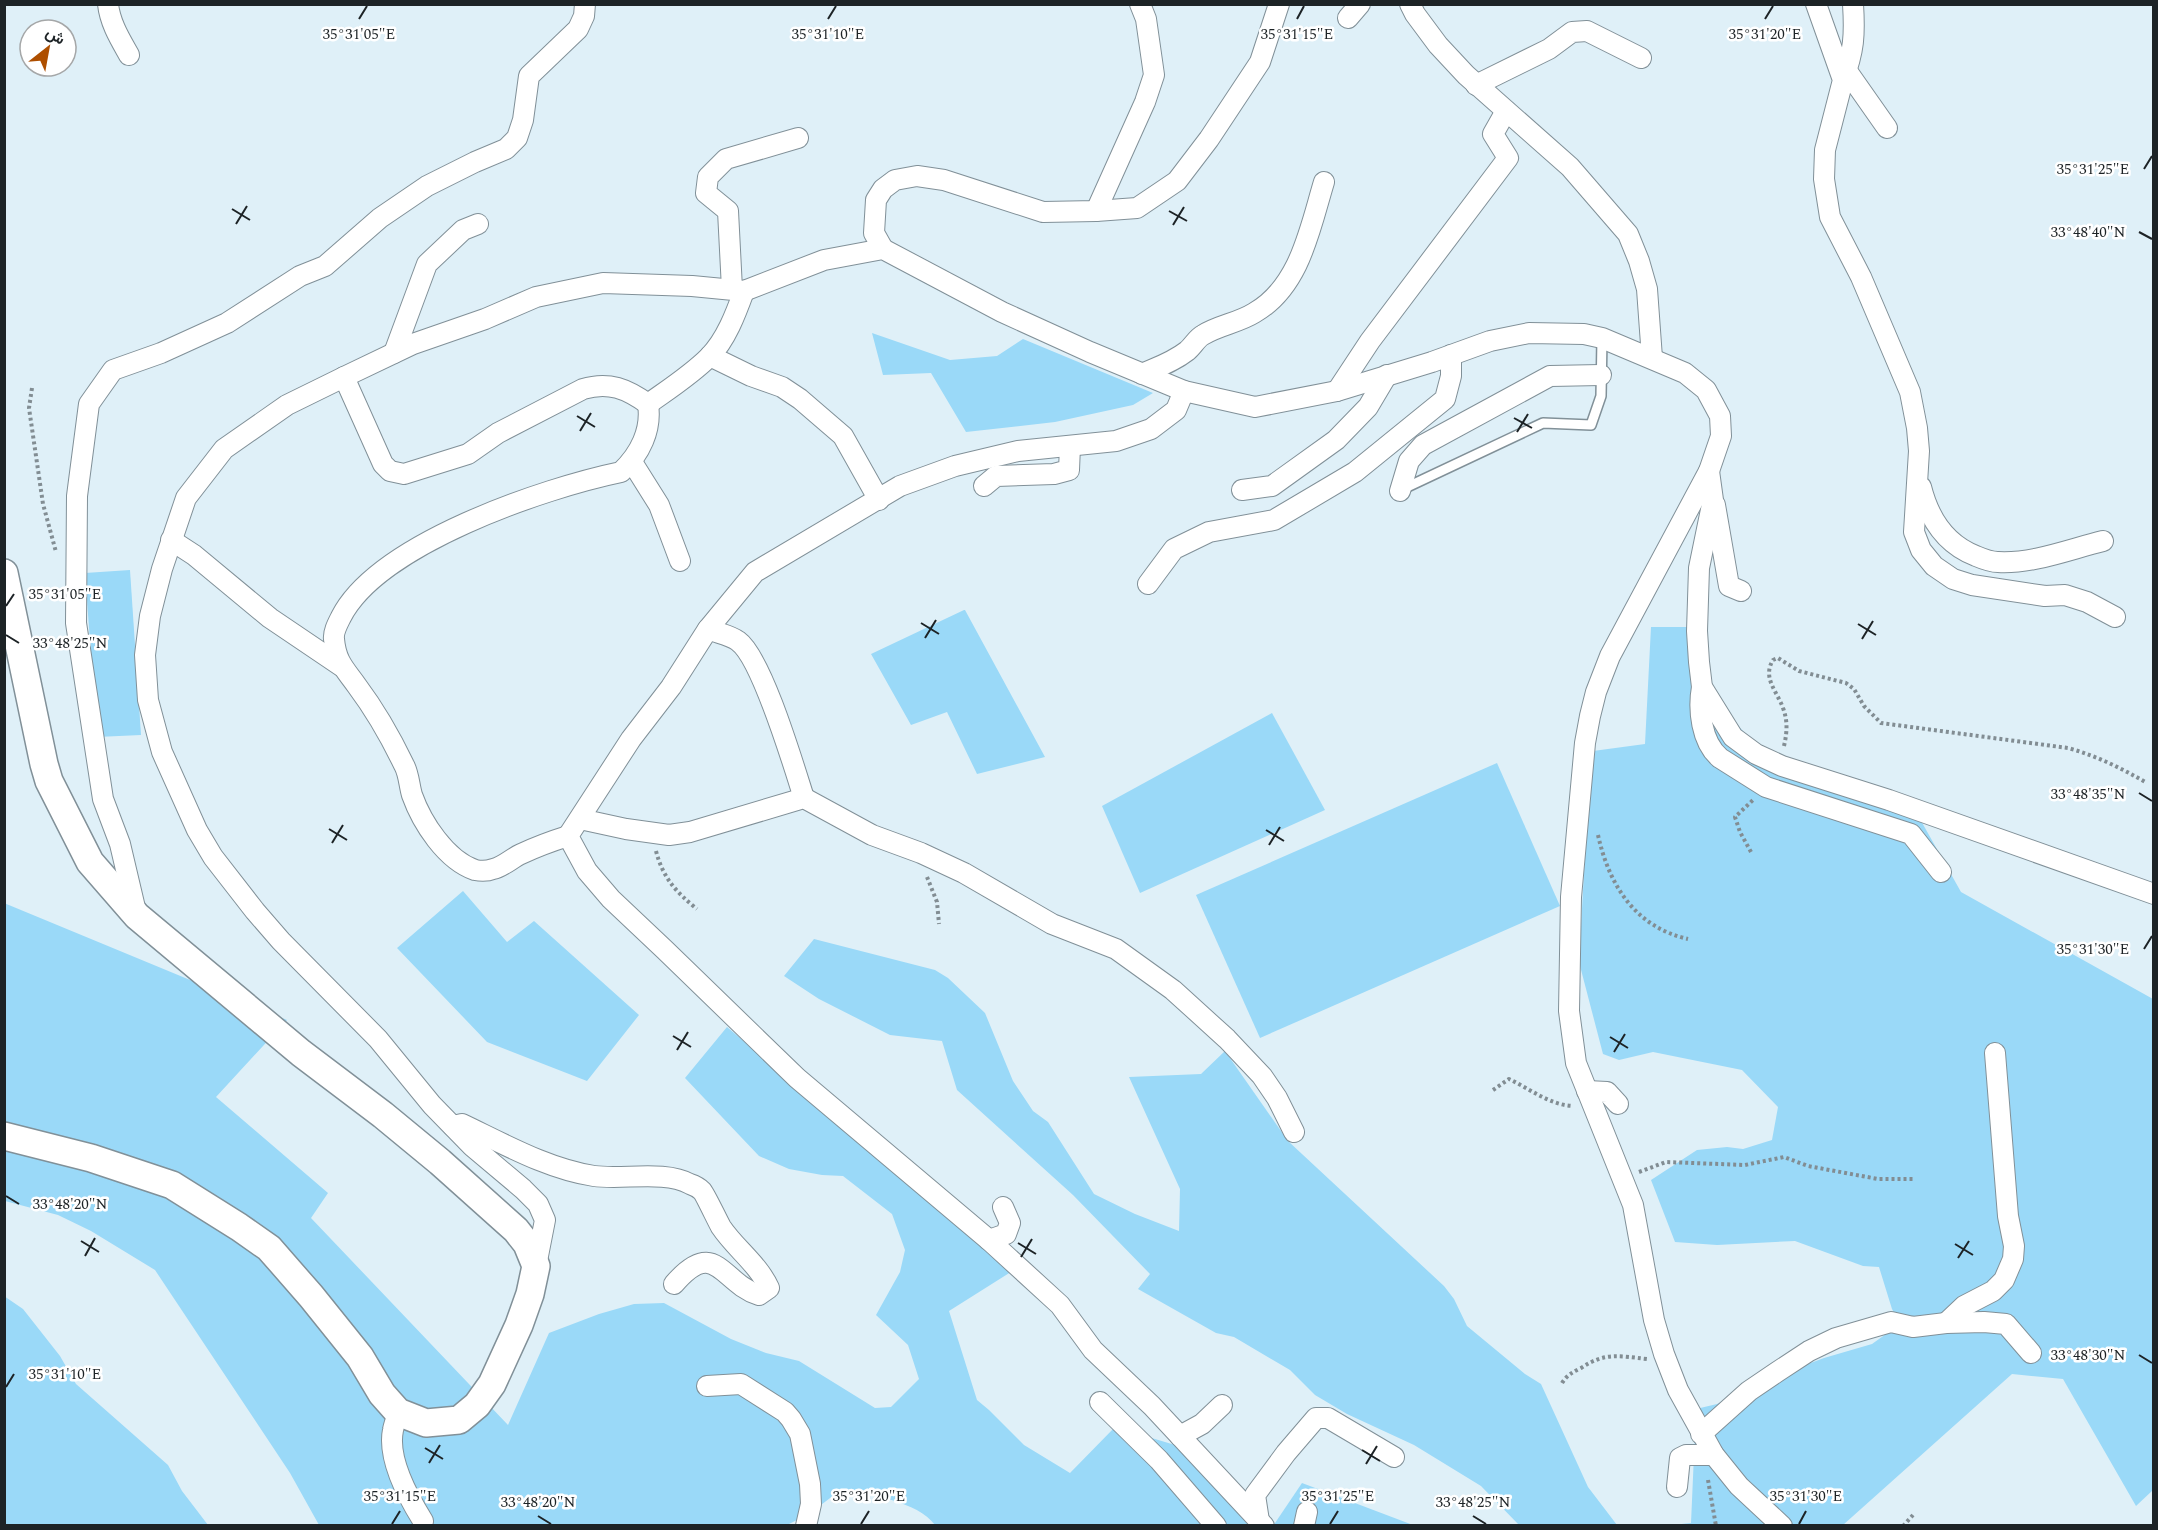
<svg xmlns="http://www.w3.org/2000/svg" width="2158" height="1530" font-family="Spectral,Vazirmatn,serif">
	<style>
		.green { fill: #9ad9f8 }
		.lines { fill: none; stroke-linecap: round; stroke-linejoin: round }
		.lane-casing { stroke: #819098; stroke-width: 12 }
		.street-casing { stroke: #819098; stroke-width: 22 }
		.secondary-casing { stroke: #819098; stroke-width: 30 }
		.path { stroke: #828d93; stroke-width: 4; stroke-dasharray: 3 3; stroke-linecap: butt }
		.lane { stroke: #fff; stroke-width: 9 }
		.street { stroke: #fff; stroke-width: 20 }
		.secondary { stroke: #fff; stroke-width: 27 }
		.ticks { fill: none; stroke: #1d2326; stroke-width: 2 }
		.ticks-label { font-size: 15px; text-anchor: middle; fill: #1d2326; stroke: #fff; stroke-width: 5; stroke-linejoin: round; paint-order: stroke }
	</style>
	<rect width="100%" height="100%" fill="#dff0f8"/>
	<g class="green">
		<path d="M872 333 950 360 997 356 1023 339 1153 393 1133 405 1055 422 966 432 931 373 883 375Z"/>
		<path d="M130 570 141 735 97 737 85 573Z"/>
		<path d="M964 610H965L1045 757 977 774 947 712 911 725 871 654Z"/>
		<path d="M1651 627H1708L1700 682 1749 738 1764 747 1920 819 1961 892 2153 999V1490L2136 1506 2063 1379 2012 1374 1843 1525H1672L1691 1523 1696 1409 1717 1404 1768 1379 1824 1358 1872 1344 1900 1324 1892 1309 1879 1267 1863 1266 1795 1241 1717 1245 1675 1242 1651 1180 1697 1150 1727 1147 1743 1149 1772 1140 1778 1107 1742 1070 1653 1052 1619 1060 1603 1054 1579 962 1588 802 1593 751 1645 744Z"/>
		<path d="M1272 713 1325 810 1140 893 1102 806Z"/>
		<path d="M1497 763 1560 906 1260 1038 1196 895Z"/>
		<path d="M463 891 507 942 534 921 639 1015 587 1081 487 1042 397 948Z"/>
		<path d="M4 903 287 1020 216 1097 328 1193 311 1218 508 1425 549 1333 599 1314 634 1304 664 1303 731 1339 766 1353 799 1361 875 1408 891 1407 919 1379 908 1345 876 1315 900 1272 905 1250 892 1214 843 1176 822 1175 789 1169 759 1156 685 1078 727 1027 1014 1270 949 1311 977 1400 989 1410 1024 1445 1070 1473 1115 1427 1185 1448 1253 1525H935C917 1501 870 1495 842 1489L809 1514 787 1525H319L290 1473 155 1270 91 1231 58 1215 5 1201Z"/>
		<path d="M814 939 935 970 948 978 985 1013 1013 1081 1033 1111 1048 1122 1094 1194 1135 1214 1179 1231 1180 1189 1129 1077 1201 1074 1225 1051 1288 1141 1444 1286 1454 1299 1467 1326 1525 1374 1541 1384 1588 1487 1617 1525H1519L1481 1486 1414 1445 1347 1414 1315 1395 1290 1370 1234 1337 1216 1333 1138 1289 1150 1274 1073 1195 957 1090 942 1041 890 1035 819 999 784 976Z"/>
		<path d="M4 1296 23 1309 60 1356 76 1384 168 1465 182 1491 208 1525H5Z"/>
		<path d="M1302 1483 1413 1525 1273 1526Z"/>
	</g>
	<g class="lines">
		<g class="lane-casing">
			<path id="lane" d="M1403 489 1543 423 1591 425 1601 396 1602 338"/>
		</g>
		<g class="street-casing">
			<g id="street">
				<path d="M108 4C110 23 120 39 129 55"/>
				<path d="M1410 4 1415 14 1438 45 1466 75 1570 167 1628 234 1639 261 1647 289 1652 358"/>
				<path d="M1816 4 1843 80 1825 150 1824 179 1830 217 1861 277 1910 392 1917 428 1919 451 1914 532 1921 550 1934 566 1953 579 1972 585 2045 596 2065 595 2087 602 2115 617"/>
				<path d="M1348 18 1360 4"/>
				<path d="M1847 71 1887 128"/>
				<path d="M1843 80C1854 51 1855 35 1853 4"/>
				<path d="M1476 85 1549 49 1572 32 1587 31 1641 58"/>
				<path d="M1096 211 1145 102 1154 75 1146 19 1140 4"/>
				<path d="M883 249 874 233 876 200 883 189 895 180 917 176 944 180 1043 212 1096 211 1137 208 1177 181 1209 139 1260 62 1279 4"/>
				<path d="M732 289 728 211 706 193 708 177 726 159 798 138"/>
				<path d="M394 353 427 264 463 230 478 224"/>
				<path d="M710 356 751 376 782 387 800 399 843 436 879 500"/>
				<path d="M1142 374C1158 367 1173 362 1187 351 1193 346 1197 338 1203 335 1219 325 1238 323 1254 313 1300 287 1310 228 1324 182"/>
				<path d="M344 377 383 464 390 471 404 474 468 454 498 433 583 389C609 381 627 389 648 404 669 389 691 375 709 357 726 340 736 313 744 291"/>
				<path d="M1184 391 1176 410 1151 429 1116 441 1018 451 955 466 900 486 755 572 708 629 671 687 631 739 568 836 587 871 611 899 665 950 797 1078 989 1240 1060 1305 1093 1350 1152 1406 1264 1526"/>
				<path d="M1337 391 1370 341 1508 158 1493 134 1506 111"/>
				<path d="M632 462 659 505 680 561"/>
				<path d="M1709 471 1713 500 1699 568 1697 631 1699 662 1702 687 1733 737 1756 754 1782 766 1889 800 2154 894"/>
				<path d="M984 486 996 476 1054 474 1069 470 1070 446"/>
				<path d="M1921 487C1929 519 1945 544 1976 556 1983 559 1991 562 1998 562 2033 564 2070 549 2103 541"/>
				<path d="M1242 490 1272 486 1336 440 1368 407 1387 375"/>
				<path d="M1400 491 1409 461 1423 445 1550 376 1601 375"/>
				<path d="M1715 505 1729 586 1741 591"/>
				<path d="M171 540 194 555 270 618 341 666"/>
				<path d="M1148 584 1174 549 1209 532 1274 520 1355 472 1445 399 1451 376V355"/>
				<path d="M708 629C717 633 730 635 738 641 762 658 794 767 804 798"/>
				<path d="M1702 687C1698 709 1701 742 1720 758L1766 787 1911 834 1941 872"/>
				<path d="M580 819 626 829 669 835 690 832 804 798 872 835 921 853 964 873 1052 924 1116 949 1173 990 1227 1039 1262 1076 1277 1098 1294 1132"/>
				<path d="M568 836C552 841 536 847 521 854 512 858 503 867 493 869 488 871 480 871 475 870 446 860 422 823 412 795 409 785 409 774 404 765 391 738 375 710 357 686 345 669 336 662 334 639 333 632 338 623 341 617 378 544 544 488 621 472 640 454 652 430 648 404"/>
				<path d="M136 912 120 844 103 799 76 623 77 496 89 404 113 370 161 353 227 323 300 276 325 266 380 218 427 186 475 162 506 149 517 138 523 120 529 76 578 29 584 16 585 4"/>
				<path d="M1587 1091 1607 1092 1618 1104"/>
				<path d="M453 1126 462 1124C504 1144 548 1169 594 1176 623 1180 665 1170 690 1184 693 1185 699 1188 702 1191 705 1194 717 1220 721 1227 735 1248 758 1264 769 1288L759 1295C721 1283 716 1236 674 1284"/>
				<path d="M989 1240 1006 1234 1010 1223 1003 1207"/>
				<path d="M536 1266 545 1220 538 1204 523 1189 472 1146 432 1105 378 1039 281 941 255 911 213 857 197 830 162 752 148 700 145 655 150 616 162 569 186 498 224 449 287 405 344 377 413 344 485 319 536 297 603 283 692 286 744 291 824 260 883 249 1002 312 1090 352 1184 391 1255 407 1337 391 1432 362 1490 341 1529 333 1584 334 1602 338 1685 373 1706 390 1720 416 1721 436 1709 471 1610 656 1596 692 1590 716 1585 743 1571 897 1569 1011 1576 1063 1633 1205 1654 1320 1664 1354 1678 1390 1714 1455 1739 1486 1782 1526"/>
				<path d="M1946 1323 1964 1306 1993 1291 2004 1280 2013 1259 2014 1246 2008 1216 1995 1053"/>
				<path d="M707 1386 741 1384 785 1412 791 1419 800 1434 810 1484 811 1504 806 1526"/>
				<path d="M1100 1402 1159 1460 1216 1526"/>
				<path d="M398 1412C397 1418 394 1424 393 1430 387 1459 408 1497 423 1521"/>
				<path d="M1701 1434 1749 1391 1777 1372 1809 1351 1836 1338 1891 1322 1913 1327 1946 1323 1984 1322 2006 1324 2031 1353"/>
				<path d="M1180 1436 1202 1424 1222 1405"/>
				<path d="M1677 1487 1680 1458 1686 1455H1714"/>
				<path d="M1259 1521 1255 1495 1286 1453 1316 1418H1328L1394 1457"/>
				<path d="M1304 1526 1307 1512"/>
			</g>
		</g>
		<g class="secondary-casing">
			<path id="secondary" d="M4 573 44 764 49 781 90 862 137 916 301 1053 383 1115 440 1162 516 1230 527 1244 536 1266 530 1294 519 1325 492 1384 477 1405 459 1420 426 1423 398 1412 382 1394 360 1357 311 1296 269 1248 239 1227 172 1185 91 1158 4 1136"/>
		</g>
		<g class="path">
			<path d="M32 388 29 408 43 504 56 552"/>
			<path d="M1784 746C1787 733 1788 721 1783 708 1777 691 1762 678 1773 660L1778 658 1799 671 1846 683 1854 689 1864 706 1881 723 2068 748C2097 756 2121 768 2147 783"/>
			<path d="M1598 835C1609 885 1635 927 1688 939"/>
			<path d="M656 851C663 878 676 892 697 909"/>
			<path d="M1751 852 1740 832 1735 817 1753 800"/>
			<path d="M927 877 937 902 939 924"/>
			<path d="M1493 1090 1509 1079C1530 1089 1550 1105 1573 1106"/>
			<path d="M1639 1172 1666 1162 1745 1165 1784 1157 1808 1166 1878 1179H1913"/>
			<path d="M1562 1383C1567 1375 1573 1372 1581 1368 1605 1352 1619 1356 1647 1359"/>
			<path d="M1708 1480 1716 1526"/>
			<path d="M1903 1526 1913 1515"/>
		</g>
		<use href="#lane" class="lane"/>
		<use href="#street" class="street"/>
		<use href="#secondary" class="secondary"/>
	</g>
	<path class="ticks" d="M359 19 367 6M828 19 836 6M1297 19 1304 6M1765 19 1773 6M2144 169 2152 156M232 209 250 220M1169 211 1187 221M236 224 247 206M1173 225 1184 207M2139 232 2152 239M577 416 595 427M1514 418 1532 428M580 431 591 413M1517 432 1528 414M6 606 14 594M921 623 939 634M1858 624 1876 635M6 635 19 643M925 638 936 620M1862 639 1873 621M2139 793 2152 801M329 829 347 840M1266 830 1284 841M332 843 343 825M1269 845 1280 827M2144 949 2152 936M673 1036 691 1047M1610 1037 1628 1048M677 1050 688 1032M1614 1052 1625 1034M6 1196 19 1204M81 1241 99 1252M1018 1243 1036 1254M1955 1244 1973 1255M85 1256 95 1238M1021 1257 1032 1239M1958 1258 1969 1241M2139 1355 2152 1363M6 1387 14 1374M425 1448 443 1459M1362 1450 1380 1461M429 1463 440 1445M1366 1464 1377 1446M538 1516 551 1524M1473 1516 1486 1524M392 1524 400 1511M861 1524 869 1511M1330 1524 1338 1511M1799 1524 1806 1511"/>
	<g class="ticks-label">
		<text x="1297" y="39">35°31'15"E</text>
		<text x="359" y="39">35°31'05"E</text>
		<text x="828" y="39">35°31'10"E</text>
		<text x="1765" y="39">35°31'20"E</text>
		<text x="2093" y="174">35°31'25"E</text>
		<text x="2088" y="237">33°48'40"N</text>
		<text x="65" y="599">35°31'05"E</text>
		<text x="70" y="648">33°48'25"N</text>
		<text x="2088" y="799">33°48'35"N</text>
		<text x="2093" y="954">35°31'30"E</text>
		<text x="70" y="1209">33°48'20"N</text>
		<text x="2088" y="1360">33°48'30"N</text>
		<text x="65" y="1379">35°31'10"E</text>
		<text x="400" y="1501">35°31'15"E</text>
		<text x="869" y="1501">35°31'20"E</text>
		<text x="1338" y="1501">35°31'25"E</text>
		<text x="1806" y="1501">35°31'30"E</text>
		<text x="538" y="1507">33°48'20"N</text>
		<text x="1473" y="1507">33°48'25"N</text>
	</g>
	<rect width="2158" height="1530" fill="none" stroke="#1d2326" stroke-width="12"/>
	<g transform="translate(48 48) rotate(31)"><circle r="28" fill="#ffffff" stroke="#a5a7a8" stroke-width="1.5"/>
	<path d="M0-4.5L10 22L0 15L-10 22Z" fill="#ae4f00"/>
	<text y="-9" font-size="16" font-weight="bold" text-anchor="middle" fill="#1d2326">ش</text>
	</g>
</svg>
